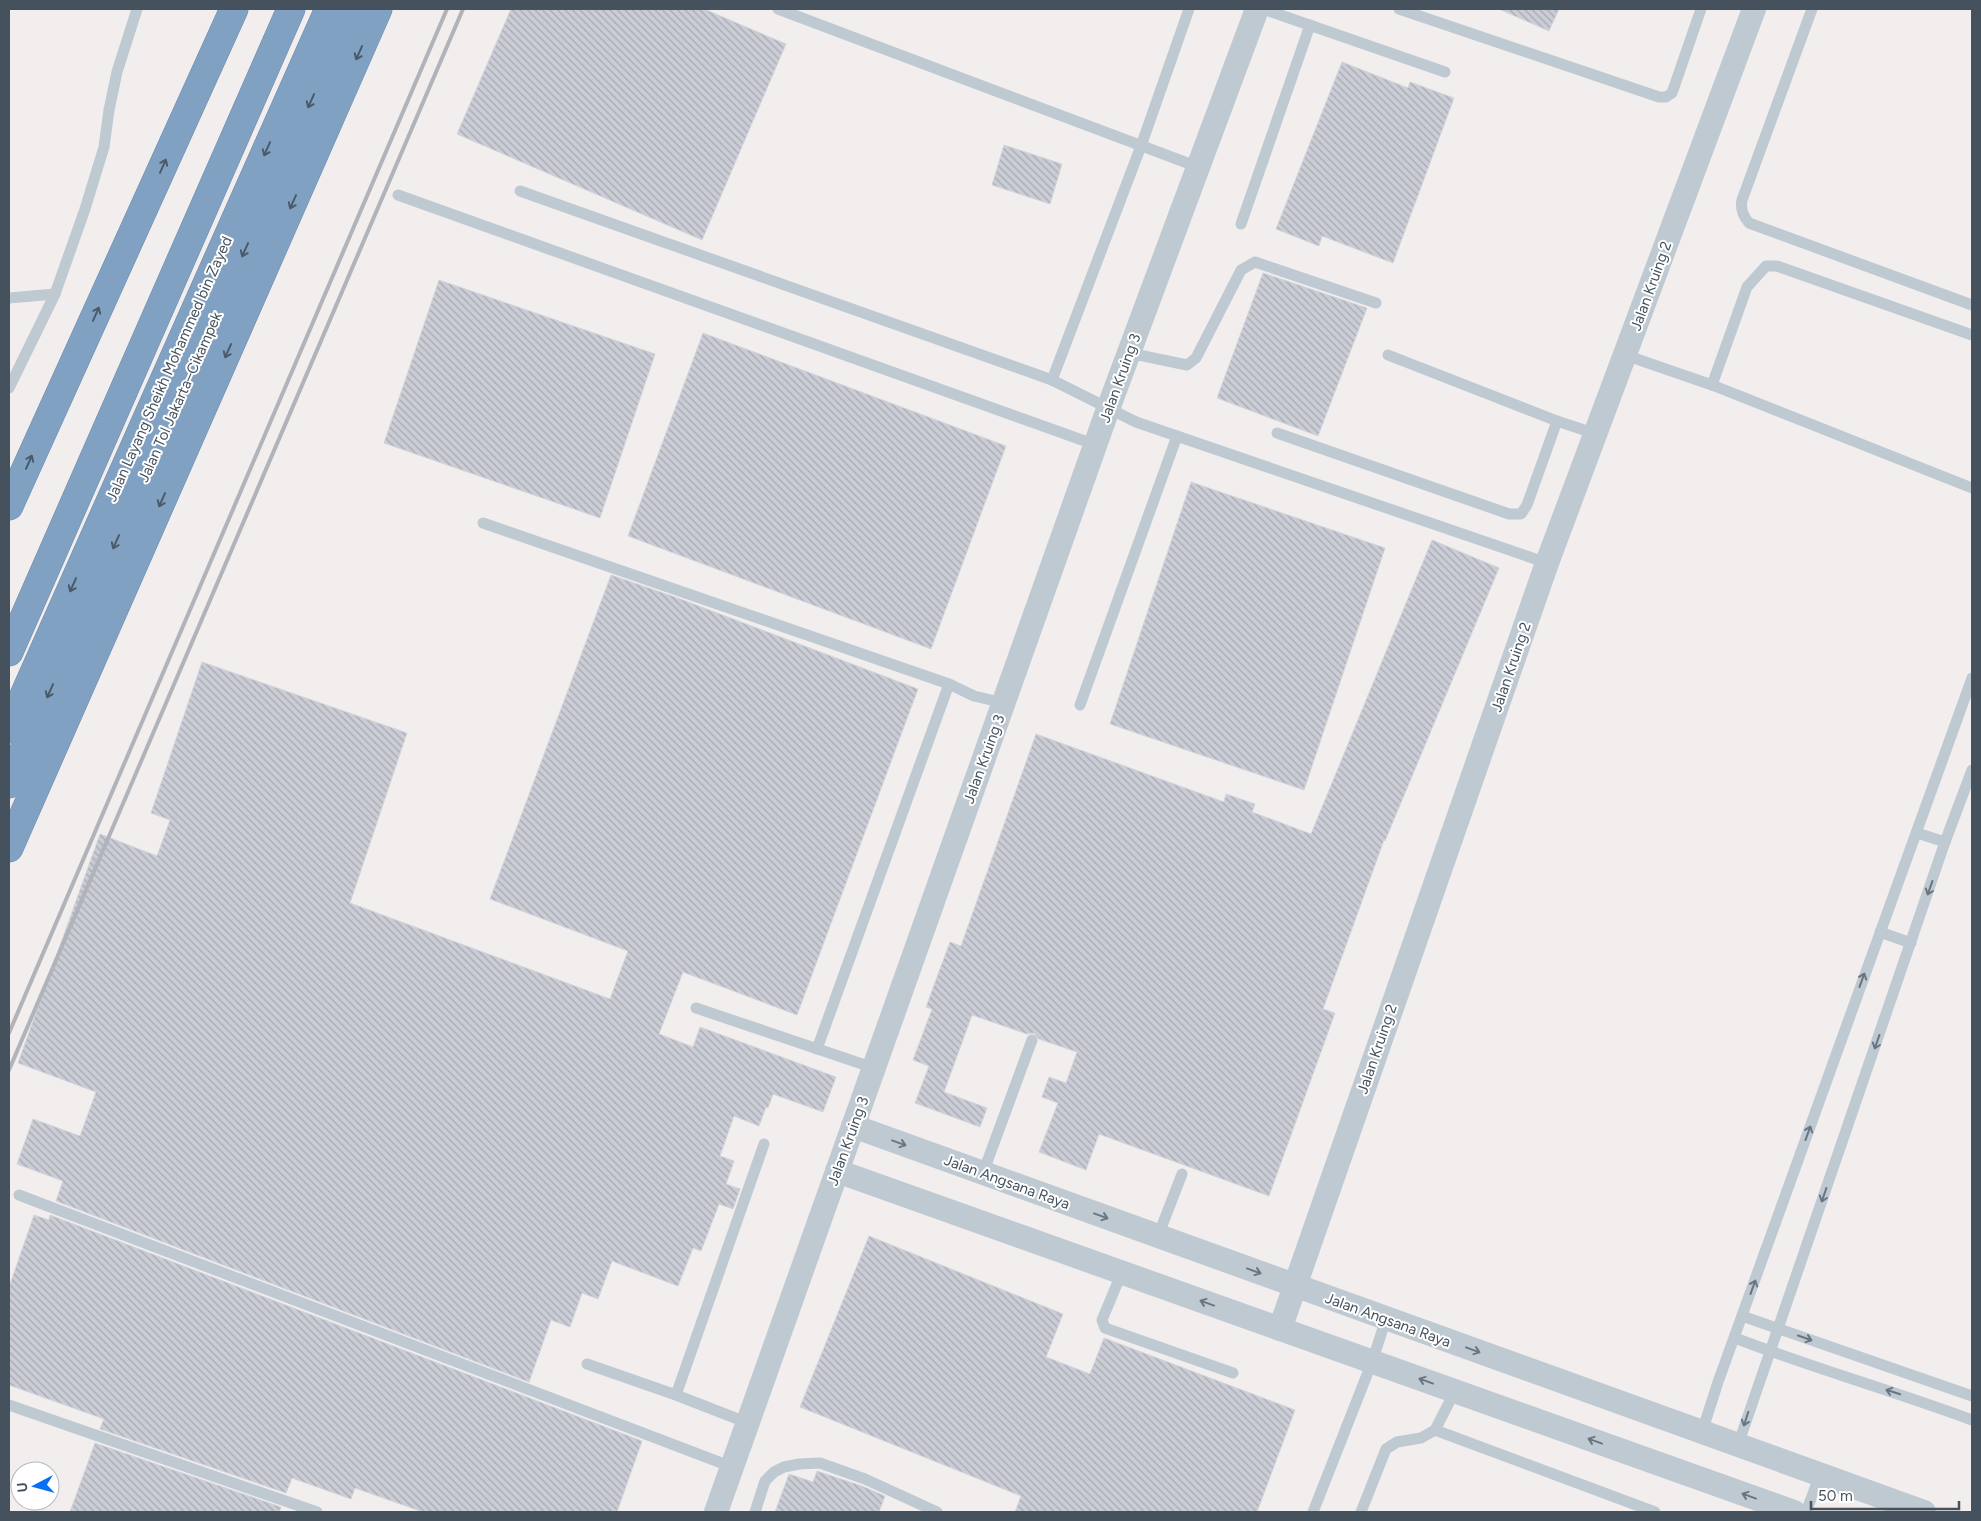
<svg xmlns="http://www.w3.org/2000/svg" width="1981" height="1521" font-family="Figtree,sans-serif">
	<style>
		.building { fill: url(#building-back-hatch); stroke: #d2d5db }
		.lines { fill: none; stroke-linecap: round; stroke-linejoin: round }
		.highway-casing { stroke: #6d8cae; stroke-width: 29 }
		.lane { stroke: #bec9d2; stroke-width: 11 }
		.street { stroke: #bec9d2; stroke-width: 24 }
		.highway { stroke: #81a1c2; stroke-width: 28 }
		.rail { stroke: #b0b4ba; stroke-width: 4 }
		.oneway { stroke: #4b5a68 }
		.oneway2 { stroke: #697681 }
		.labels { text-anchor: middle; stroke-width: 4; stroke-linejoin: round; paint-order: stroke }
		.street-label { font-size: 15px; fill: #45525e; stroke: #fff }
	</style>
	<defs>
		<pattern id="building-back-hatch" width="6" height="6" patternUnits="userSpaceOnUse" patternTransform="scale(1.25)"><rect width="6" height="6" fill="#cacdd5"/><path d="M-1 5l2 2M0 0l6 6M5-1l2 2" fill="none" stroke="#a6a9b0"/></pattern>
	</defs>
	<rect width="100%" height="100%" fill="#f2eeee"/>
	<g class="building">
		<path d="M511 9H704L786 44 702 240 457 134Z"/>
		<path d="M1499 9H1559L1549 31Z"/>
		<path d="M1342 62 1408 88 1410 82 1454 98 1393 263 1322 236 1319 246 1276 229Z"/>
		<path d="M1004 145 1062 164 1050 204 992 185Z"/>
		<path d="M1263 273 1367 308 1318 436 1217 398Z"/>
		<path d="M439 280 655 354 600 518 384 443Z"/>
		<path d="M703 333 1006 446 931 649 628 536Z"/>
		<path d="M1191 482 1385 548 1304 790 1110 724Z"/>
		<path d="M1432 540 1499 568 1385 841 1384 840 1323 1009 1335 1013 1269 1196 1099 1134 1086 1170 1039 1152 1058 1103 1042 1097 1049 1077 1066 1083 1077 1052 1039 1039 1034 1033 1027 1034 972 1015 944 1092 987 1108 980 1127 915 1103 929 1066 913 1060 932 1009 926 1007 950 942 961 946 1036 734 1224 802 1226 794 1255 804 1252 812 1311 834Z"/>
		<path d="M611 575 675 597 918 689 797 1015 683 972 659 1034 693 1047 700 1027 836 1077 823 1112 773 1094 768 1108 766 1107 759 1126 734 1116 720 1156 734 1161 726 1184 740 1189 733 1209 719 1204 701 1251 693 1248 678 1286 612 1261 598 1299 582 1293 570 1327 551 1320 529 1382 56 1201 63 1181 17 1164 33 1119 80 1136 96 1092 18 1063 100 834 157 856 170 820 151 813 202 662 407 733 350 903 610 999 628 951 490 899Z"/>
		<path d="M34 1215 49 1220 50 1215 642 1441 617 1512H423L355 1488 351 1499 292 1478 286 1493 100 1429 104 1419 9 1385V1287Z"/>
		<path d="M869 1236 1063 1314 1046 1357 1090 1374 1104 1338 1295 1410 1257 1512H1015L1021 1496 800 1407Z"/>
		<path d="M95 1443 281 1507 279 1512H70Z"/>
		<path d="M817 1471 862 1486 885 1496 879 1512H775L789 1474 813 1482Z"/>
	</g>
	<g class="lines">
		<g class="highway-casing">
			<g id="highway">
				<path d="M9 506 234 9"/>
				<path d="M9 652 291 9"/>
				<path d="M9 729 329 9"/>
				<path d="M9 784 352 9"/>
				<path d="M9 848 378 9"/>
			</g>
		</g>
		<g class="lane">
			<path d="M778 9 1198 167"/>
			<path d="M1263 9 1445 72"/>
			<path d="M1399 9 1659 97H1666L1672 93 1701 9"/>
			<path d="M1812 9 1742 200C1740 209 1743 216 1749 223L1972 305"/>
			<path d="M520 191 1052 380 1136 422 1547 563"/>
			<path d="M398 195 1096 445"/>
			<path d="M1241 224 1310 25"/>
			<path d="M9 298 55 294"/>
			<path d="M1129 353 1187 365 1196 358 1241 270 1255 262 1376 303"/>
			<path d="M1388 355 1557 421 1596 434"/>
			<path d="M1625 355 1712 385 1972 488"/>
			<path d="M1052 380 1141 146 1189 9"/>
			<path d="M1712 385 1747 287 1766 266H1777L1972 335"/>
			<path d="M9 388 55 294 85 209 104 147 109 110 117 72 137 9"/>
			<path d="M1277 433 1509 514H1521L1527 505 1557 421"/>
			<path d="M483 523 949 684 974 696 1004 703"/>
			<path d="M1080 705 1177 436"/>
			<path d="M1917 833 1945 842"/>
			<path d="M1880 932 1911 943"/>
			<path d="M696 1008 874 1068"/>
			<path d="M817 1049 949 684"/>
			<path d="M983 1173 1032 1040"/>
			<path d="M19 1195 732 1467"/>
			<path d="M1158 1236 1182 1174"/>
			<path d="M1122 1272 1102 1320 1105 1328 1233 1373"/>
			<path d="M1742 1316 1972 1396"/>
			<path d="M1735 1338C1813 1368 1894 1391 1972 1420"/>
			<path d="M587 1364 676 1395 748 1423"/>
			<path d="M676 1395 764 1144"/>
			<path d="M9 1405 317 1512"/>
			<path d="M1435 1430 1655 1512"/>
			<path d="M1702 1432 1718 1382 1972 678"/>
			<path d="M1738 1445 1945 842 1972 770"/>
			<path d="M755 1512 765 1481 774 1472 784 1467 799 1464 820 1463 865 1479 937 1512"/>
			<path d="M1313 1512 1372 1362 1386 1319"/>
			<path d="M1361 1512 1386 1449 1397 1442 1421 1438 1435 1430 1455 1391"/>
			<path d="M1806 1512 1820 1475"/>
		</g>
		<g class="street">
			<path d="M853 1126 1924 1512"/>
			<path d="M837 1171 1794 1512"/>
			<path d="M1280 1329 1547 563 1754 9"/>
			<path d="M716 1512 1108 409 1257 9"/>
		</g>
		<use href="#highway" class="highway"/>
		<g class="rail">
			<path d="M9 1033 447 9"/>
			<path d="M9 1070 463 9"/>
		</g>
	</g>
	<defs><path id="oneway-shaft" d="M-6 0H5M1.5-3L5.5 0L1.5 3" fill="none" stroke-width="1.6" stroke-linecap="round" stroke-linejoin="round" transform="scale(1.25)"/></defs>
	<g class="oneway">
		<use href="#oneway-shaft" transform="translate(359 53) rotate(114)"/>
		<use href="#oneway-shaft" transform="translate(311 101) rotate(114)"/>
		<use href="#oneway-shaft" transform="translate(267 149) rotate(114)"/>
		<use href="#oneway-shaft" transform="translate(163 166) rotate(-66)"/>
		<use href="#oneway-shaft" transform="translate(293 202) rotate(114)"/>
		<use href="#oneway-shaft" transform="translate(245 250) rotate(114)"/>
		<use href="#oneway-shaft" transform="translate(96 314) rotate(-66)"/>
		<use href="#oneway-shaft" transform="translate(228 351) rotate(114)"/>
		<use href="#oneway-shaft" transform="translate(29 462) rotate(-66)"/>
		<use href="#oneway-shaft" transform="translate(162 500) rotate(114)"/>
		<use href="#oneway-shaft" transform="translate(116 542) rotate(114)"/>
		<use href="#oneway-shaft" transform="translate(73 585) rotate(114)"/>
		<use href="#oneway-shaft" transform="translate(50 691) rotate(114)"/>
	</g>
	<g class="oneway2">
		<use href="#oneway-shaft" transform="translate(1930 888) rotate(109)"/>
		<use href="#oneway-shaft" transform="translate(1862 980) rotate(-70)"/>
		<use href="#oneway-shaft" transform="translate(1877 1042) rotate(109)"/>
		<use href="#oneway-shaft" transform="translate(1808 1133) rotate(-70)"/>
		<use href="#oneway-shaft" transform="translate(899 1143) rotate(20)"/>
		<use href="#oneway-shaft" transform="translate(1824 1195) rotate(109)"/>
		<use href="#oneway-shaft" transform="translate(1101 1216) rotate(20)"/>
		<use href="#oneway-shaft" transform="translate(1254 1271) rotate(20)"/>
		<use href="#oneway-shaft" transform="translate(1753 1287) rotate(-70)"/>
		<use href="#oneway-shaft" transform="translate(1207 1303) rotate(-160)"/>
		<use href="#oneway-shaft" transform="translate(1805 1338) rotate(19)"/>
		<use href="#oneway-shaft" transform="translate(1473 1350) rotate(20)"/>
		<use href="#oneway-shaft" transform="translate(1426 1381) rotate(-160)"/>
		<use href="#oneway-shaft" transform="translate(1893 1392) rotate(-162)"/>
		<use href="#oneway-shaft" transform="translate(1746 1419) rotate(108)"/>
		<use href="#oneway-shaft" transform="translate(1595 1441) rotate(-160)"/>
		<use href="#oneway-shaft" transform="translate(1749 1496) rotate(-160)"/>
	</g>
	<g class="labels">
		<g class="street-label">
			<text transform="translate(1651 286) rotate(-70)" y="5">Jalan Kruing 2</text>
			<text transform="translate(169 369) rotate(-66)" y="5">Jalan Layang Sheikh Mohammed bin Zayed</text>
			<text transform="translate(1120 378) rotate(-70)" y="5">Jalan Kruing 3</text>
			<text transform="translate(180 397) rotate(-66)" y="5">Jalan Tol Jakarta–Cikampek</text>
			<text transform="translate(1511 667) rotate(-71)" y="5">Jalan Kruing 2</text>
			<text transform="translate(984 759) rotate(-70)" y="5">Jalan Kruing 3</text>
			<text transform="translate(1377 1049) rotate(-71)" y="5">Jalan Kruing 2</text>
			<text transform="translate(848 1141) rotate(-70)" y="5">Jalan Kruing 3</text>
			<text transform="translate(1007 1182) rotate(20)" y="5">Jalan Angsana Raya</text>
			<text transform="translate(1388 1320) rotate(20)" y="5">Jalan Angsana Raya</text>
		</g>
	</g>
	<rect width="1981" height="1521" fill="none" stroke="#45525e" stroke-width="20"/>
	<g transform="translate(35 1486) rotate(264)"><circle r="24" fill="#ffffff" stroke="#b5babf"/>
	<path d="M0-4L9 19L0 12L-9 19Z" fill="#076ff3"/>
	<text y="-8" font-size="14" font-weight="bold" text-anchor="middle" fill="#45525e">U</text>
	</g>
	<path d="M1811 1501v8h148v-8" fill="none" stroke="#45525e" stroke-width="2.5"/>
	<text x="1818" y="1501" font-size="15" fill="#45525e" stroke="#ffffff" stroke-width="4" paint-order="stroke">50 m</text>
</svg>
